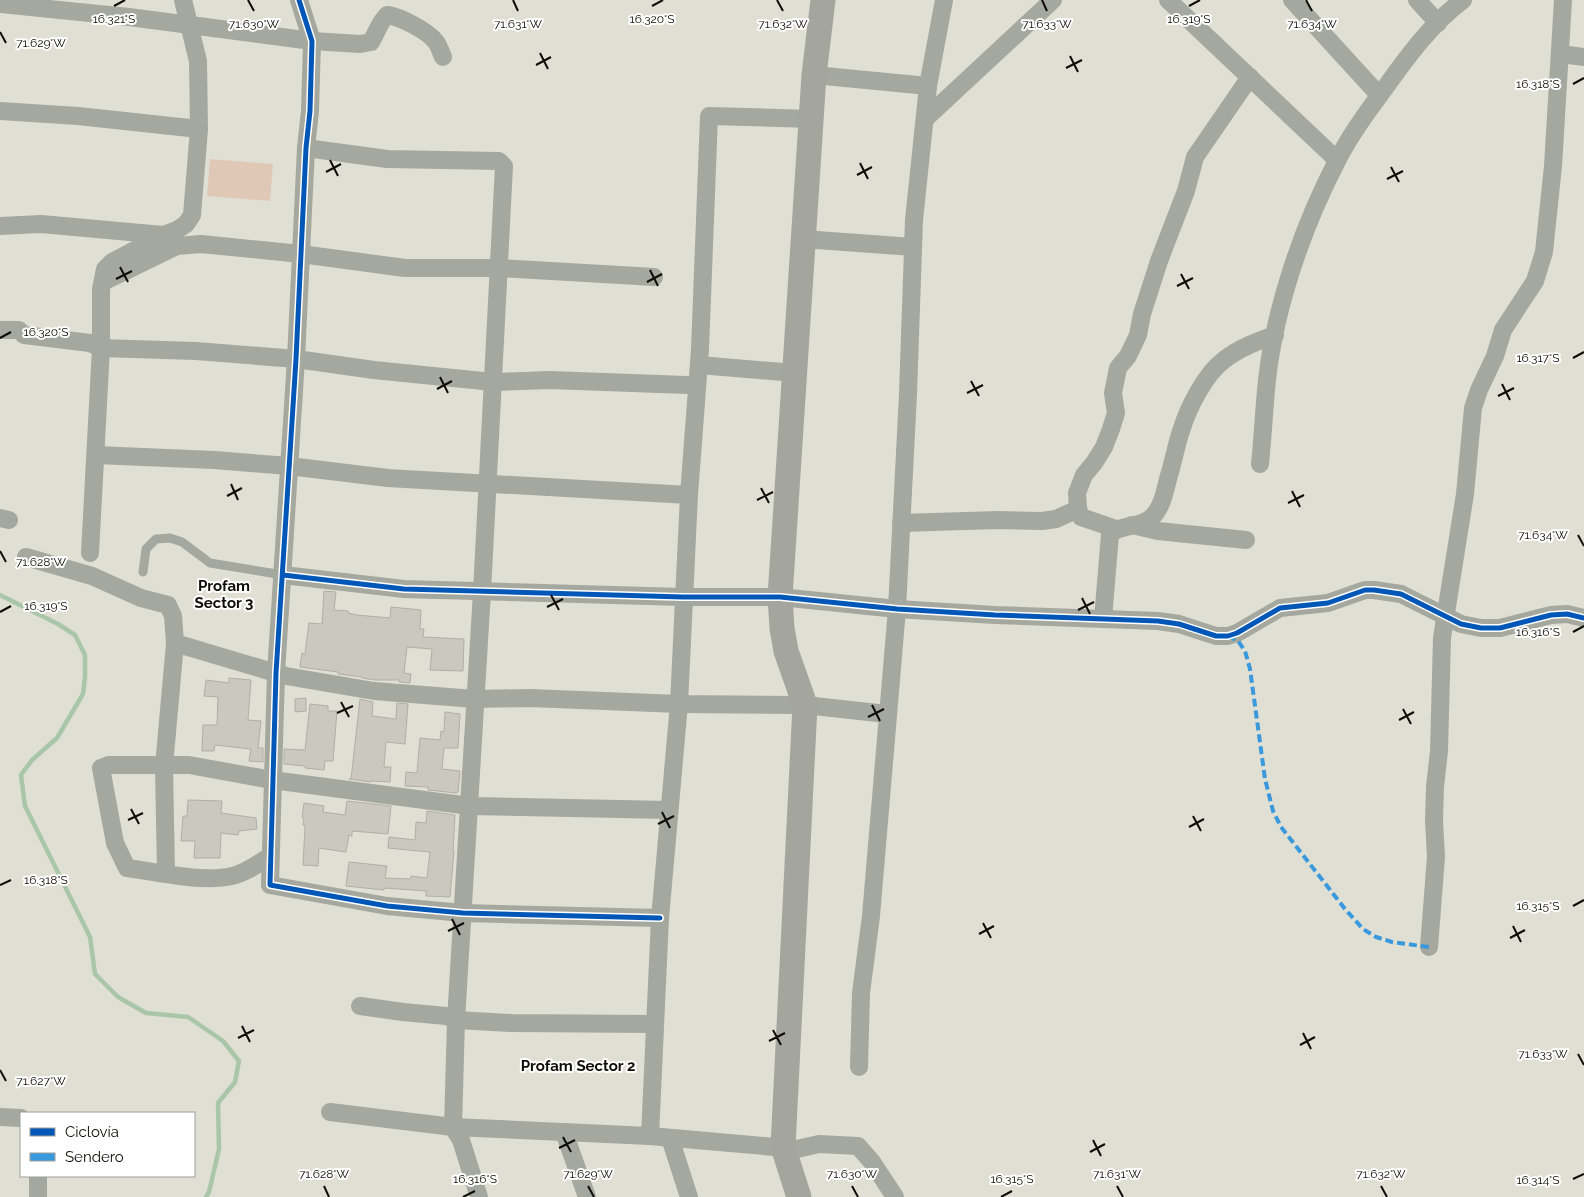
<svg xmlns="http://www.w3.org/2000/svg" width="1584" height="1197" font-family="Raleway,sans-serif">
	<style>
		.green { fill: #e0c8b6 }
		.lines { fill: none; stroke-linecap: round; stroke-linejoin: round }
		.stream { stroke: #a9c6a9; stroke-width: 4.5 }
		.building { fill: #cbc8c0; stroke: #b1aea6 }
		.service { stroke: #a5a89e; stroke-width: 9 }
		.minor { stroke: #a5a89e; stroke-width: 18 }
		.secondary { stroke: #a4a69d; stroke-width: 25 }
		.quiet { stroke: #3a99dd; stroke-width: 4; stroke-dasharray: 8 4; stroke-linecap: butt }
		.cycleway-casing { stroke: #fff; stroke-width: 8 }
		.cycleway { stroke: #0057b8; stroke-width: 5 }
		.ticks { fill: none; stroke: #0d0c06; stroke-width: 2 }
		.labels { text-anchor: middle; stroke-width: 4; stroke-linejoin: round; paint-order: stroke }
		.neighbourhood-label { font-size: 15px; font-weight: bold; fill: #0d0c06; stroke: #fff }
		.ticks-label { font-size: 12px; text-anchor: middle; fill: #0d0c06; stroke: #fff; stroke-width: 4; stroke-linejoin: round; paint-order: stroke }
	</style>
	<rect width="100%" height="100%" fill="#e0dfd4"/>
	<path class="green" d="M210 159 273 164 270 201 207 196Z"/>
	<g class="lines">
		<path class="stream" d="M0 595 58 624 75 635 85 655V677L83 694 57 738 32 760 21 775 25 806 90 937 95 974 118 997 146 1013 188 1017 223 1041 239 1061 235 1082 218 1103 219 1149 209 1192 206 1197"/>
	</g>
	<g class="building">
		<path d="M324 591 336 592 334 610 348 611V613L357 615 390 618 391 607 421 610 420 629H424L423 637 464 639 463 671 430 670 432 649 407 647 404 673 411 674 410 683 399 682V680H375L362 678V677L338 674V672L300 667 302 653 305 654 309 623 322 624Z"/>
		<path d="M229 678 251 680 248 720 261 721 258 748H263V762L249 761 251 749 215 745 214 751H202L203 725H217L218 697 204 696 206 680 229 683Z"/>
		<path d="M306 698V711L295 712V699Z"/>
		<path d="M360 699 373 702 372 716 396 719 397 703 408 704 405 744 386 742 384 767H391L390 782 371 781V782L349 779H351Z"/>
		<path d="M310 704 328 706V711H337L333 761H325L324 770 305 768V766L284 764V749L305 750Z"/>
		<path d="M445 712 460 714 458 748H444L442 769 460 771 458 792 456 793 428 790V787L405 786 406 772 417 773 420 738 440 740 441 731 444 732Z"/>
		<path d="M188 800 222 801 221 813 256 818 257 829 239 831 238 835 221 833 220 858H194L195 841H181L183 816H187Z"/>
		<path d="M347 801 391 806 388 834 352 831V836L349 835 346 852 319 848 318 866 303 865 305 826 303 825 304 818H302L304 803 324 806 323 812 345 815Z"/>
		<path d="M427 811 455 815 453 851H454L450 897 426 896V891L384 888V890L346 886 349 862 387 866 385 878 410 879 411 876 427 878 430 852 388 848 389 837 415 840 416 822 426 823Z"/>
	</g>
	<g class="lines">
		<path class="service" d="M143 572 146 549 156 539 170 538 182 542 210 563 283 575"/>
		<g class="minor">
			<path d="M299 0 312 41 310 111 306 148 296 359 276 673 270 885 387 906 463 913 660 918"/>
			<path d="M1168 0 1337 160"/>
			<path d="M1292 0 1379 95"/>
			<path d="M1417 0 1438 23"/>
			<path d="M0 4 129 17 312 41 360 44 371 42C377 32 379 23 387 15 401 17 428 31 436 42 439 46 441 52 443 57"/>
			<path d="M1561 54 1584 57"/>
			<path d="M814 75 928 86"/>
			<path d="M0 111 78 116 199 129"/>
			<path d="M925 119 1053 0"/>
			<path d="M306 148 387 159 499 161 504 166 482 592 456 1020 453 1127 461 1140 479 1197"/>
			<path d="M0 226 41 224 163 235"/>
			<path d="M803 239 913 247"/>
			<path d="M103 282 177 246 201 244 301 254 405 268H498L654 277"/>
			<path d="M0 330H19L24 335 90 343 101 348 196 351 296 359 374 370 493 382 550 380 686 385"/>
			<path d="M699 365 795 373"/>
			<path d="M96 455 214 460 289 466 388 478 689 495"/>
			<path d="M1260 464C1263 436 1264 408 1267 380 1275 307 1303 226 1337 161 1350 135 1368 111 1385 88 1407 57 1432 23 1463 0"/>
			<path d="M0 518 9 520"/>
			<path d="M901 523 998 520 1042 521 1056 519 1078 509"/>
			<path d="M1132 525 1158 531 1246 540"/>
			<path d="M1116 529 1081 517 1078 509 1077 493 1084 475 1094 463 1104 447 1111 429 1116 413 1113 393 1118 368 1128 356 1138 335 1142 314 1159 261 1186 191 1195 157 1250 77"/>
			<path d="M90 553 101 348V289L105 269 112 262 164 235 177 230 186 224 192 215 199 129 198 61 183 0"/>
			<path d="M26 557 92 576 141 598 168 605 173 616 175 643 164 766 166 874"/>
			<path d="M283 575 404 589 683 597H780L897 609 995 615 1158 621 1179 624 1216 636H1228L1237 633 1280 608 1328 603 1365 590H1374L1401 594 1461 624 1481 628H1500L1551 615 1567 614 1584 618"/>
			<path d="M1103 619 1110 534C1122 524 1141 528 1152 517 1162 508 1165 491 1168 479 1173 463 1176 446 1181 431 1188 408 1205 374 1224 360 1239 348 1258 341 1275 335"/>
			<path d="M175 643 286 676 374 691 474 699 530 698 679 704 805 705 887 714"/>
			<path d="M270 856C259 863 246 873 232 876 202 883 157 872 127 868L115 843 101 768 109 765H189L272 780 470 806 669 810"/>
			<path d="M1429 947 1436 857 1434 821 1435 787 1439 751 1442 638 1465 494 1473 408 1479 390 1495 356 1503 330 1535 281 1544 252 1553 166 1563 0"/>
			<path d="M360 1006 403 1012 446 1016 456 1020 511 1023 654 1024"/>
			<path d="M859 1067 861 993 871 916 897 609 908 394 914 220 928 86 944 0"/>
			<path d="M330 1112 453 1127 650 1136 797 1149 819 1144 858 1146 872 1162 895 1197"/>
			<path d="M0 1117 21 1118"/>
			<path d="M564 1132 587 1197"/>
			<path d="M650 1136 660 918 679 704 689 495 700 349 709 116 811 119"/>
			<path d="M670 1138 689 1197"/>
			<path d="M38 1197V1176"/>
		</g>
		<path class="secondary" d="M799 1197 783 1147 805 705 786 651 782 628 780 597 814 75 823 0"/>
		<path class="quiet" d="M1228 636 1238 641 1245 651 1250 669 1265 779 1273 811 1281 827 1345 909 1363 929 1376 937 1392 942 1429 947"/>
		<g class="cycleway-casing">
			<g id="cycleway">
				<path d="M299 0 312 41 310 111 306 148 296 359 276 673 270 885 387 906 463 913 660 918"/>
				<path d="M283 575 404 589 683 597H780L897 609 995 615 1158 621 1179 624 1216 636H1228L1237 633 1280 608 1328 603 1365 590H1374L1401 594 1461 624 1481 628H1500L1551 615 1567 614 1584 618"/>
			</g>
		</g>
		<use href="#cycleway" class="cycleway"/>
	</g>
	<path class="ticks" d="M248 0 254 11M513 0 518 11M777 0 783 11M1042 0 1047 11M1306 0 1312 11M114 6 125 0M652 6 663 0M1189 6 1200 0M0 32 6 43M540 53 548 69M1070 56 1078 72M536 65 551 57M1066 68 1082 60M1573 84 1584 78M330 160 338 176M860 163 868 179M1391 167 1399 182M326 172 341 164M857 175 872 167M1387 179 1403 171M120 267 128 282M650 270 658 286M1181 274 1189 289M116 279 132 271M647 282 662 274M1177 286 1193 278M0 338 11 332M1573 358 1584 352M440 377 448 393M971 381 979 396M1502 384 1510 400M437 389 452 381M967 393 983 385M1498 396 1514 388M231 484 238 500M761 488 769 503M1292 491 1300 507M227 496 242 488M757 500 773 492M1288 503 1304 495M1578 535 1584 546M0 551 6 562M551 595 559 610M1082 598 1090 614M547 607 563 599M1078 610 1094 602M0 612 11 606M1573 632 1584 626M341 702 349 717M872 705 880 721M1403 709 1411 724M337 713 353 706M868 717 884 709M1399 720 1414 712M131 809 139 824M662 812 670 828M1193 816 1201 831M128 820 143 813M658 824 674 816M1189 827 1204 819M0 885 11 880M1573 906 1584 900M452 919 460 935M983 923 991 938M1513 926 1521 942M448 931 464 923M979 934 994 926M1510 938 1525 930M242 1026 250 1042M773 1030 781 1045M1303 1033 1311 1049M238 1038 254 1030M769 1041 785 1033M1300 1045 1315 1037M1578 1054 1584 1065M0 1070 6 1081M563 1137 571 1152M1093 1140 1101 1156M559 1148 575 1140M1090 1152 1105 1144M1573 1179 1584 1174M324 1186 329 1197M588 1186 594 1197M852 1186 858 1197M1117 1186 1123 1197M1381 1186 1387 1197M463 1197 475 1191M1001 1197 1012 1191"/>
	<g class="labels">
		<g class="neighbourhood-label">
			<text x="224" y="591">Profam<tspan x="224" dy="17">Sector 3</tspan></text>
			<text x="578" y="1071">Profam Sector 2</text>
		</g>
	</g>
	<g class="ticks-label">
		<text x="114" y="23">16.321°S</text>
		<text x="652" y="23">16.320°S</text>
		<text x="1189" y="23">16.319°S</text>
		<text x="254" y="28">71.630°W</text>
		<text x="518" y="28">71.631°W</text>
		<text x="783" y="28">71.632°W</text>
		<text x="1047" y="28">71.633°W</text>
		<text x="1312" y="28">71.634°W</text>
		<text x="41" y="47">71.629°W</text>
		<text x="1538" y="88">16.318°S</text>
		<text x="46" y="336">16.320°S</text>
		<text x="1538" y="362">16.317°S</text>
		<text x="1543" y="539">71.634°W</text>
		<text x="41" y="566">71.628°W</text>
		<text x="46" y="610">16.319°S</text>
		<text x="1538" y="636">16.316°S</text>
		<text x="46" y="884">16.318°S</text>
		<text x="1538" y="910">16.315°S</text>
		<text x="1543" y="1058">71.633°W</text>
		<text x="41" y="1085">71.627°W</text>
		<text x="324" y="1178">71.628°W</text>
		<text x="588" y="1178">71.629°W</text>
		<text x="852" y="1178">71.630°W</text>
		<text x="1117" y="1178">71.631°W</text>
		<text x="1381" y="1178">71.632°W</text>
		<text x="475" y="1183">16.316°S</text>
		<text x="1012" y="1183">16.315°S</text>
		<text x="1538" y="1184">16.314°S</text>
	</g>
	<rect x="20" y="1112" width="175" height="65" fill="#ffffff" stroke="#9e9e9b"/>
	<rect x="30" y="1128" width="25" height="8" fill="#0057b8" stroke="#9e9e9b"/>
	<text x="65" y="1137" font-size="15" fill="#0d0c06">Ciclovía</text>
	<rect x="30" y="1153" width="25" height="8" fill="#3a99dd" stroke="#9e9e9b"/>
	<text x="65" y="1162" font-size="15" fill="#0d0c06">Sendero</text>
</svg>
